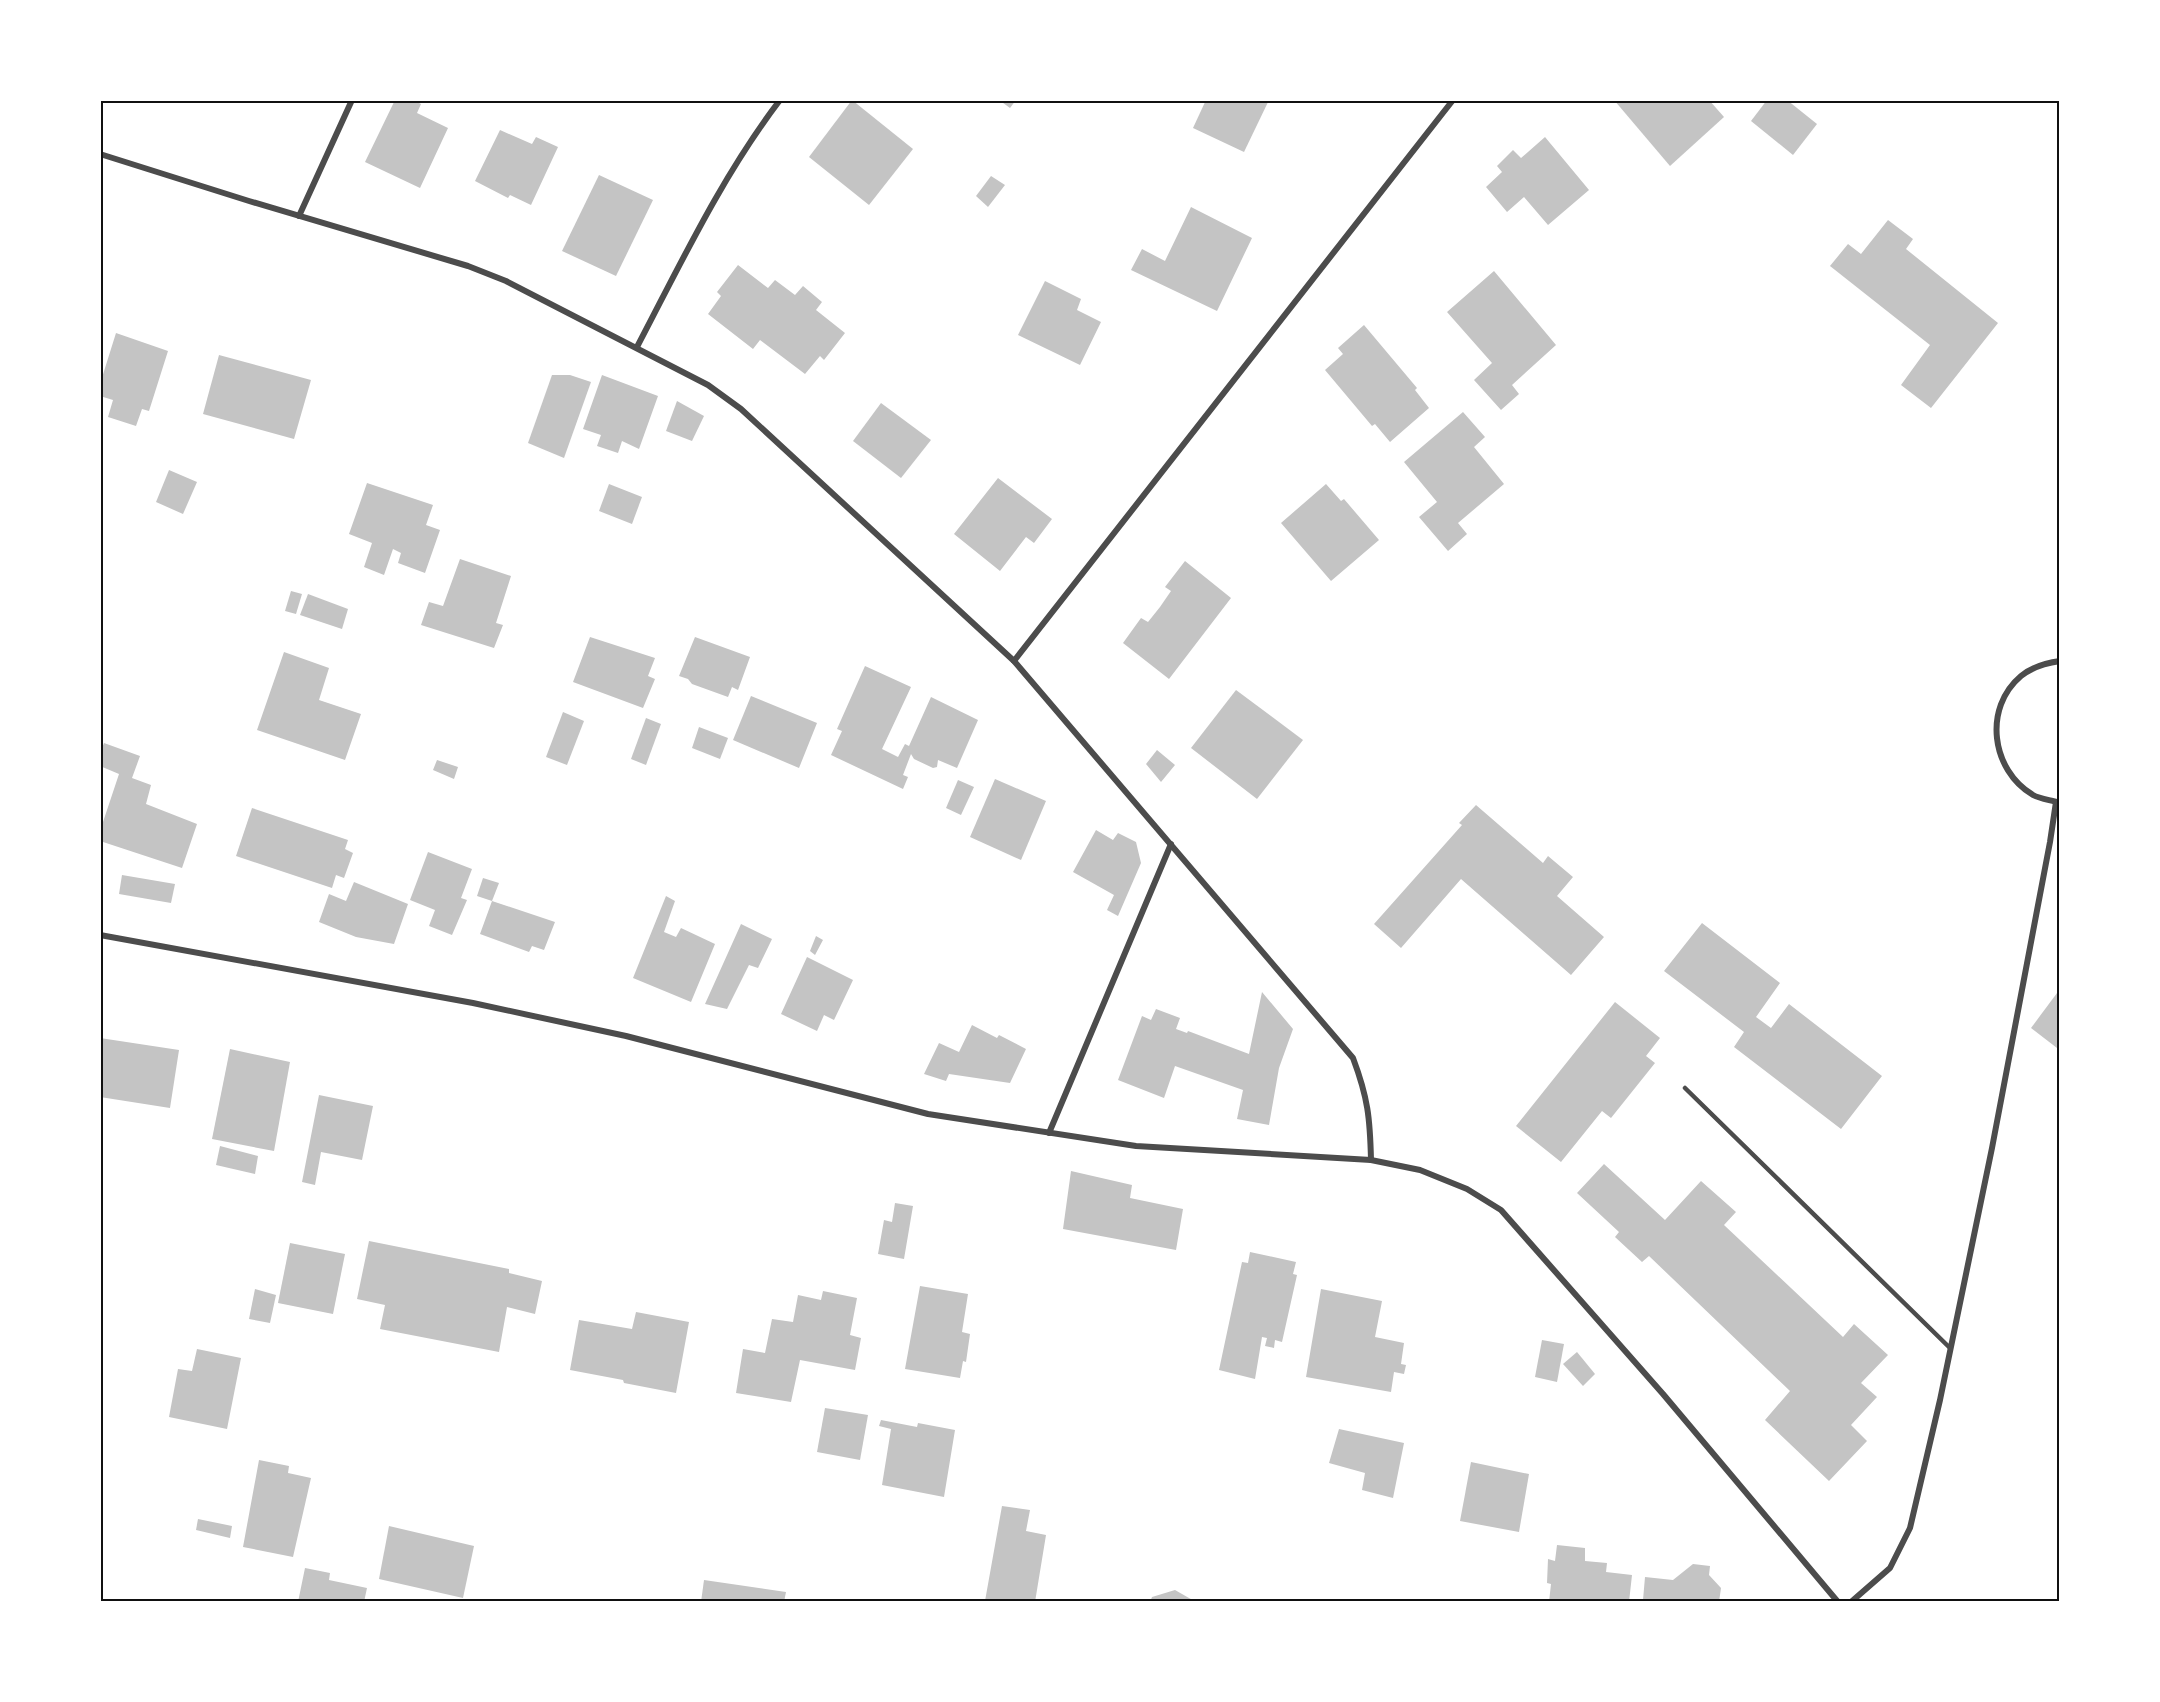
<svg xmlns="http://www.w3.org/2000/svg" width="2160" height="1702" font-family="'Archivo Narrow',sans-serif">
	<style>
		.building { fill: #c4c4c4 }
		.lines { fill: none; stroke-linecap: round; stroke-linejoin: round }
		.service { stroke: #4c4c4c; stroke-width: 4.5 }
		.minor { stroke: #4c4c4c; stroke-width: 6 }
		.neatline { fill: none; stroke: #111; stroke-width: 2 }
	</style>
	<rect width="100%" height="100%" fill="#fff"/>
	<g class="building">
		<path d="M395 100H413L421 104 417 113 448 128 420 188 365 162Z"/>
		<path d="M852 100 913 149 869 205 809 157Z"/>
		<path d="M999 100H1016L1010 108Z"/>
		<path d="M1206 100H1269L1244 152 1193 128Z"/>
		<path d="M1614 100H1709L1724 117 1670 166Z"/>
		<path d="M1767 100H1787L1817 124 1793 155 1751 121Z"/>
		<path d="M500 130 532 144 536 137 558 147 531 205 510 195 508 198 475 181Z"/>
		<path d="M1545 137 1589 190 1548 225 1524 197 1507 212 1486 187 1502 172 1497 166 1513 150 1521 158Z"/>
		<path d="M599 175 653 200 616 276 562 251Z"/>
		<path d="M991 176 1005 185 988 207 976 196Z"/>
		<path d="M1191 207 1252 238 1217 311 1131 270 1142 249 1165 261Z"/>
		<path d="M1888 220 1913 239 1906 249 1998 323 1931 408 1901 385 1930 345 1830 266 1848 244 1861 254Z"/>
		<path d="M738 265 768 288 775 280 795 295 803 286 822 302 816 310 845 333 824 360 820 356 805 374 760 340 753 349 708 314 721 296 717 292Z"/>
		<path d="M1494 271 1556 345 1512 385 1519 394 1501 410 1474 380 1492 363 1447 312Z"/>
		<path d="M1045 281 1081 299 1077 310 1101 322 1080 365 1018 335Z"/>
		<path d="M1364 325 1417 388 1415 390 1429 408 1390 442 1375 424 1372 426 1325 370 1343 354 1338 348Z"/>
		<path d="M116 333 168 351 149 411 142 409 136 426 108 417 113 400 100 396V384Z"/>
		<path d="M219 355 311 380 294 439 203 414Z"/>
		<path d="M552 375H570L591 382 564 458 528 443Z"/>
		<path d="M602 375 658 396 639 449 622 441 618 453 597 446 601 435 583 429Z"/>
		<path d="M677 401 704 416 692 441 666 431Z"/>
		<path d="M881 403 931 440 901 478 853 441Z"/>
		<path d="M1463 412 1485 437 1474 447 1504 484 1458 523 1467 534 1448 551 1419 517 1437 502 1404 462Z"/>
		<path d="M169 470 197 482 183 514 156 502Z"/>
		<path d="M998 478 1052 519 1034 543 1026 537 1000 571 954 534Z"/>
		<path d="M367 483 433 505 426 525 440 530 425 573 398 563 401 553 393 549 384 575 364 567 372 543 349 534Z"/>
		<path d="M609 484 642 497 632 524 599 511Z"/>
		<path d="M1326 484 1341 501 1344 499 1379 540 1331 581 1281 523Z"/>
		<path d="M460 559 511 576 496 623 503 625 494 648 421 625 429 602 443 606Z"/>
		<path d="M1185 561 1231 598 1169 679 1123 643 1141 618 1148 622 1160 607 1171 591 1165 587Z"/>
		<path d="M291 591 302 594 296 614 285 611Z"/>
		<path d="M308 594 348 609 342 629 300 615Z"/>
		<path d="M590 637 655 658 648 676 655 679 643 708 573 682Z"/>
		<path d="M695 637 750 657 738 690 732 687 728 697 692 684 688 679 679 676Z"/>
		<path d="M284 652 329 668 319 700 361 714 345 760 257 730Z"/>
		<path d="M865 666 911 687 882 749 898 757 905 744 909 746 931 697 978 720 957 768 938 760 937 767 933 768 914 759 911 754 903 775 908 777 903 789 831 755 842 731 837 729Z"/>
		<path d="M1236 690 1303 740 1257 799 1191 748Z"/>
		<path d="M751 696 817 723 799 768 733 740Z"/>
		<path d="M563 712 584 721 567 765 546 757Z"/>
		<path d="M646 718 661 724 646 765 631 759Z"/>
		<path d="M699 727 728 738 720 759 692 748Z"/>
		<path d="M104 743 140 756 132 778 151 785 146 804 197 824 182 868 100 841V831L119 774 100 766V753Z"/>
		<path d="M1157 750 1175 765 1161 782 1146 764Z"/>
		<path d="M437 760 458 767 454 779 433 770Z"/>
		<path d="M995 779 1046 801 1021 860 970 837Z"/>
		<path d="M958 780 974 787 961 815 946 808Z"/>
		<path d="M1476 805 1543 863 1548 856 1573 877 1557 896 1604 937 1571 975 1461 879 1401 948 1374 924 1462 825 1459 823Z"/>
		<path d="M252 808 348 840 345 849 353 853 344 878 336 875 332 888 236 856Z"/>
		<path d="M1096 830 1113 840 1118 833 1136 842 1141 863 1118 916 1107 910 1114 895 1073 872Z"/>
		<path d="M428 852 472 869 461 898 467 900 452 935 429 926 435 910 410 900Z"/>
		<path d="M122 875 175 884 171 903 119 894Z"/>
		<path d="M483 878 499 883 492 901 477 896Z"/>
		<path d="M354 882 408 904 394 944 356 937 319 922 329 894 346 901Z"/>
		<path d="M666 896 675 901 664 932 676 937 681 928 715 944 691 1002 633 978Z"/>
		<path d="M492 901 555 922 544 950 532 946 529 952 480 934Z"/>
		<path d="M1702 923 1780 983 1756 1017 1771 1028 1789 1004 1882 1076 1841 1129 1734 1047 1744 1032 1664 971Z"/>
		<path d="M741 924 772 939 758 968 749 965 727 1009 705 1004Z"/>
		<path d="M816 936 823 940 815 955 810 951Z"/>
		<path d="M807 957 853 980 834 1020 824 1015 817 1031 781 1014Z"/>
		<path d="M2060 989V1045L2057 1048 2031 1028Z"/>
		<path d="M1262 992 1293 1029 1279 1068 1269 1125 1237 1119 1243 1090 1175 1066 1164 1098 1118 1080 1142 1016 1151 1020 1156 1009 1180 1018 1176 1029 1187 1033 1188 1031 1249 1054Z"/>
		<path d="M1615 1002 1660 1038 1646 1056 1655 1063 1611 1118 1602 1111 1561 1162 1516 1126Z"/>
		<path d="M972 1025 997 1038 999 1035 1026 1049 1010 1083 949 1074 946 1081 924 1074 939 1043 959 1052Z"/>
		<path d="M100 1038 179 1050 170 1108 100 1097Z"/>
		<path d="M230 1049 290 1062 274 1151 212 1139Z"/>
		<path d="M319 1095 373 1106 362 1160 321 1152 315 1185 302 1182Z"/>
		<path d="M220 1146 258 1156 255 1174 216 1165Z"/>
		<path d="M1604 1164 1665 1220 1701 1181 1736 1212 1724 1225 1843 1337 1854 1324 1888 1355 1861 1383 1877 1397 1851 1425 1867 1441 1829 1481 1765 1420 1790 1391 1649 1256 1642 1262 1615 1237 1619 1232 1577 1193Z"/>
		<path d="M1071 1171 1132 1185 1130 1198 1183 1209 1176 1250 1063 1229Z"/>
		<path d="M895 1203 913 1206 904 1259 878 1254 884 1220 892 1222Z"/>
		<path d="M369 1241 509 1269V1273L542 1281 535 1314 507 1307 499 1352 380 1329 385 1305 357 1299Z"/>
		<path d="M290 1243 345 1254 333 1314 278 1303Z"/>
		<path d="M1250 1252 1296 1262 1293 1274 1297 1275 1282 1342 1275 1340 1274 1348 1265 1346 1267 1338 1262 1337 1255 1379 1219 1370 1242 1262 1248 1263Z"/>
		<path d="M920 1286 968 1294 962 1332 970 1334 966 1362 963 1361 960 1378 905 1369Z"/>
		<path d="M255 1289 276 1295 270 1323 249 1319Z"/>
		<path d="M1321 1289 1382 1301 1375 1337 1404 1343 1401 1364 1406 1365 1404 1374 1394 1372 1391 1392 1306 1377Z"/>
		<path d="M823 1291 857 1298 850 1335 861 1338 855 1370 800 1360 791 1402 736 1393 743 1349 765 1353 772 1319 793 1322 798 1295 821 1300Z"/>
		<path d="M636 1312 689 1322 676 1393 624 1383 623 1380 570 1370 579 1320 632 1329Z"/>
		<path d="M1542 1340 1564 1344 1557 1382 1535 1377Z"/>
		<path d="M197 1349 241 1358 227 1429 169 1417 178 1369 192 1371Z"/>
		<path d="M1577 1352 1595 1374 1583 1386 1563 1364Z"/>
		<path d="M825 1408 868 1415 860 1460 817 1452Z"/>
		<path d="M881 1420 917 1427 918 1423 955 1430 944 1497 882 1485 891 1429 879 1426Z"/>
		<path d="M1339 1429 1404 1443 1393 1498 1362 1490 1365 1473 1329 1463Z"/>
		<path d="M259 1460 289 1466 288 1473 311 1478 293 1557 243 1547Z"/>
		<path d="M1471 1462 1529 1474 1519 1532 1460 1521Z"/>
		<path d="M1002 1506 1030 1510 1026 1531 1046 1535 1035 1602 985 1601Z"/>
		<path d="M198 1519 232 1526 230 1538 196 1530Z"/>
		<path d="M389 1526 474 1546 463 1598 379 1579Z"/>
		<path d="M1557 1545 1585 1548V1561L1607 1563 1606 1572 1632 1575 1629 1602H1549L1551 1584 1547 1583 1548 1559 1555 1561Z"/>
		<path d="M1693 1564 1710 1566 1709 1575 1721 1588 1719 1602 1643 1600 1645 1577 1673 1580Z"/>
		<path d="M305 1568 330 1573 329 1580 367 1588 364 1602H298Z"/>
		<path d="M704 1580 786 1592 784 1602H701Z"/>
		<path d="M1175 1590 1196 1602H1150L1152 1597Z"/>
	</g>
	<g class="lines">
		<path class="service" d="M1685 1088 1950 1348"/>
		<g class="minor">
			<path d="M100 154 249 201 468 266 506 281 708 385 741 409 1014 661 1353 1058C1368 1098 1370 1118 1371 1160"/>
			<path d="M299 216 352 100"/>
			<path d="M637 347C681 263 722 176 780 100"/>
			<path d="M1014 661 1453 100"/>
			<path d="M2060 661C2046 663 2032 667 2021 676 1983 708 1991 770 2033 795 2040 799 2051 800 2060 803"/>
			<path d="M100 935 473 1003 626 1036 928 1114 1136 1146 1371 1160 1420 1170 1467 1189 1501 1210 1663 1394 1838 1602"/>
			<path d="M1049 1133 1171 844"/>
			<path d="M1851 1602 1890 1568 1910 1528 1940 1400 1992 1148 2050 842 2056 802"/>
		</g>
	</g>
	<rect width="2160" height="1702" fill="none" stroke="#ffffff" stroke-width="204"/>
	<rect x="102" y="102" width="1956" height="1498" class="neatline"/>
</svg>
